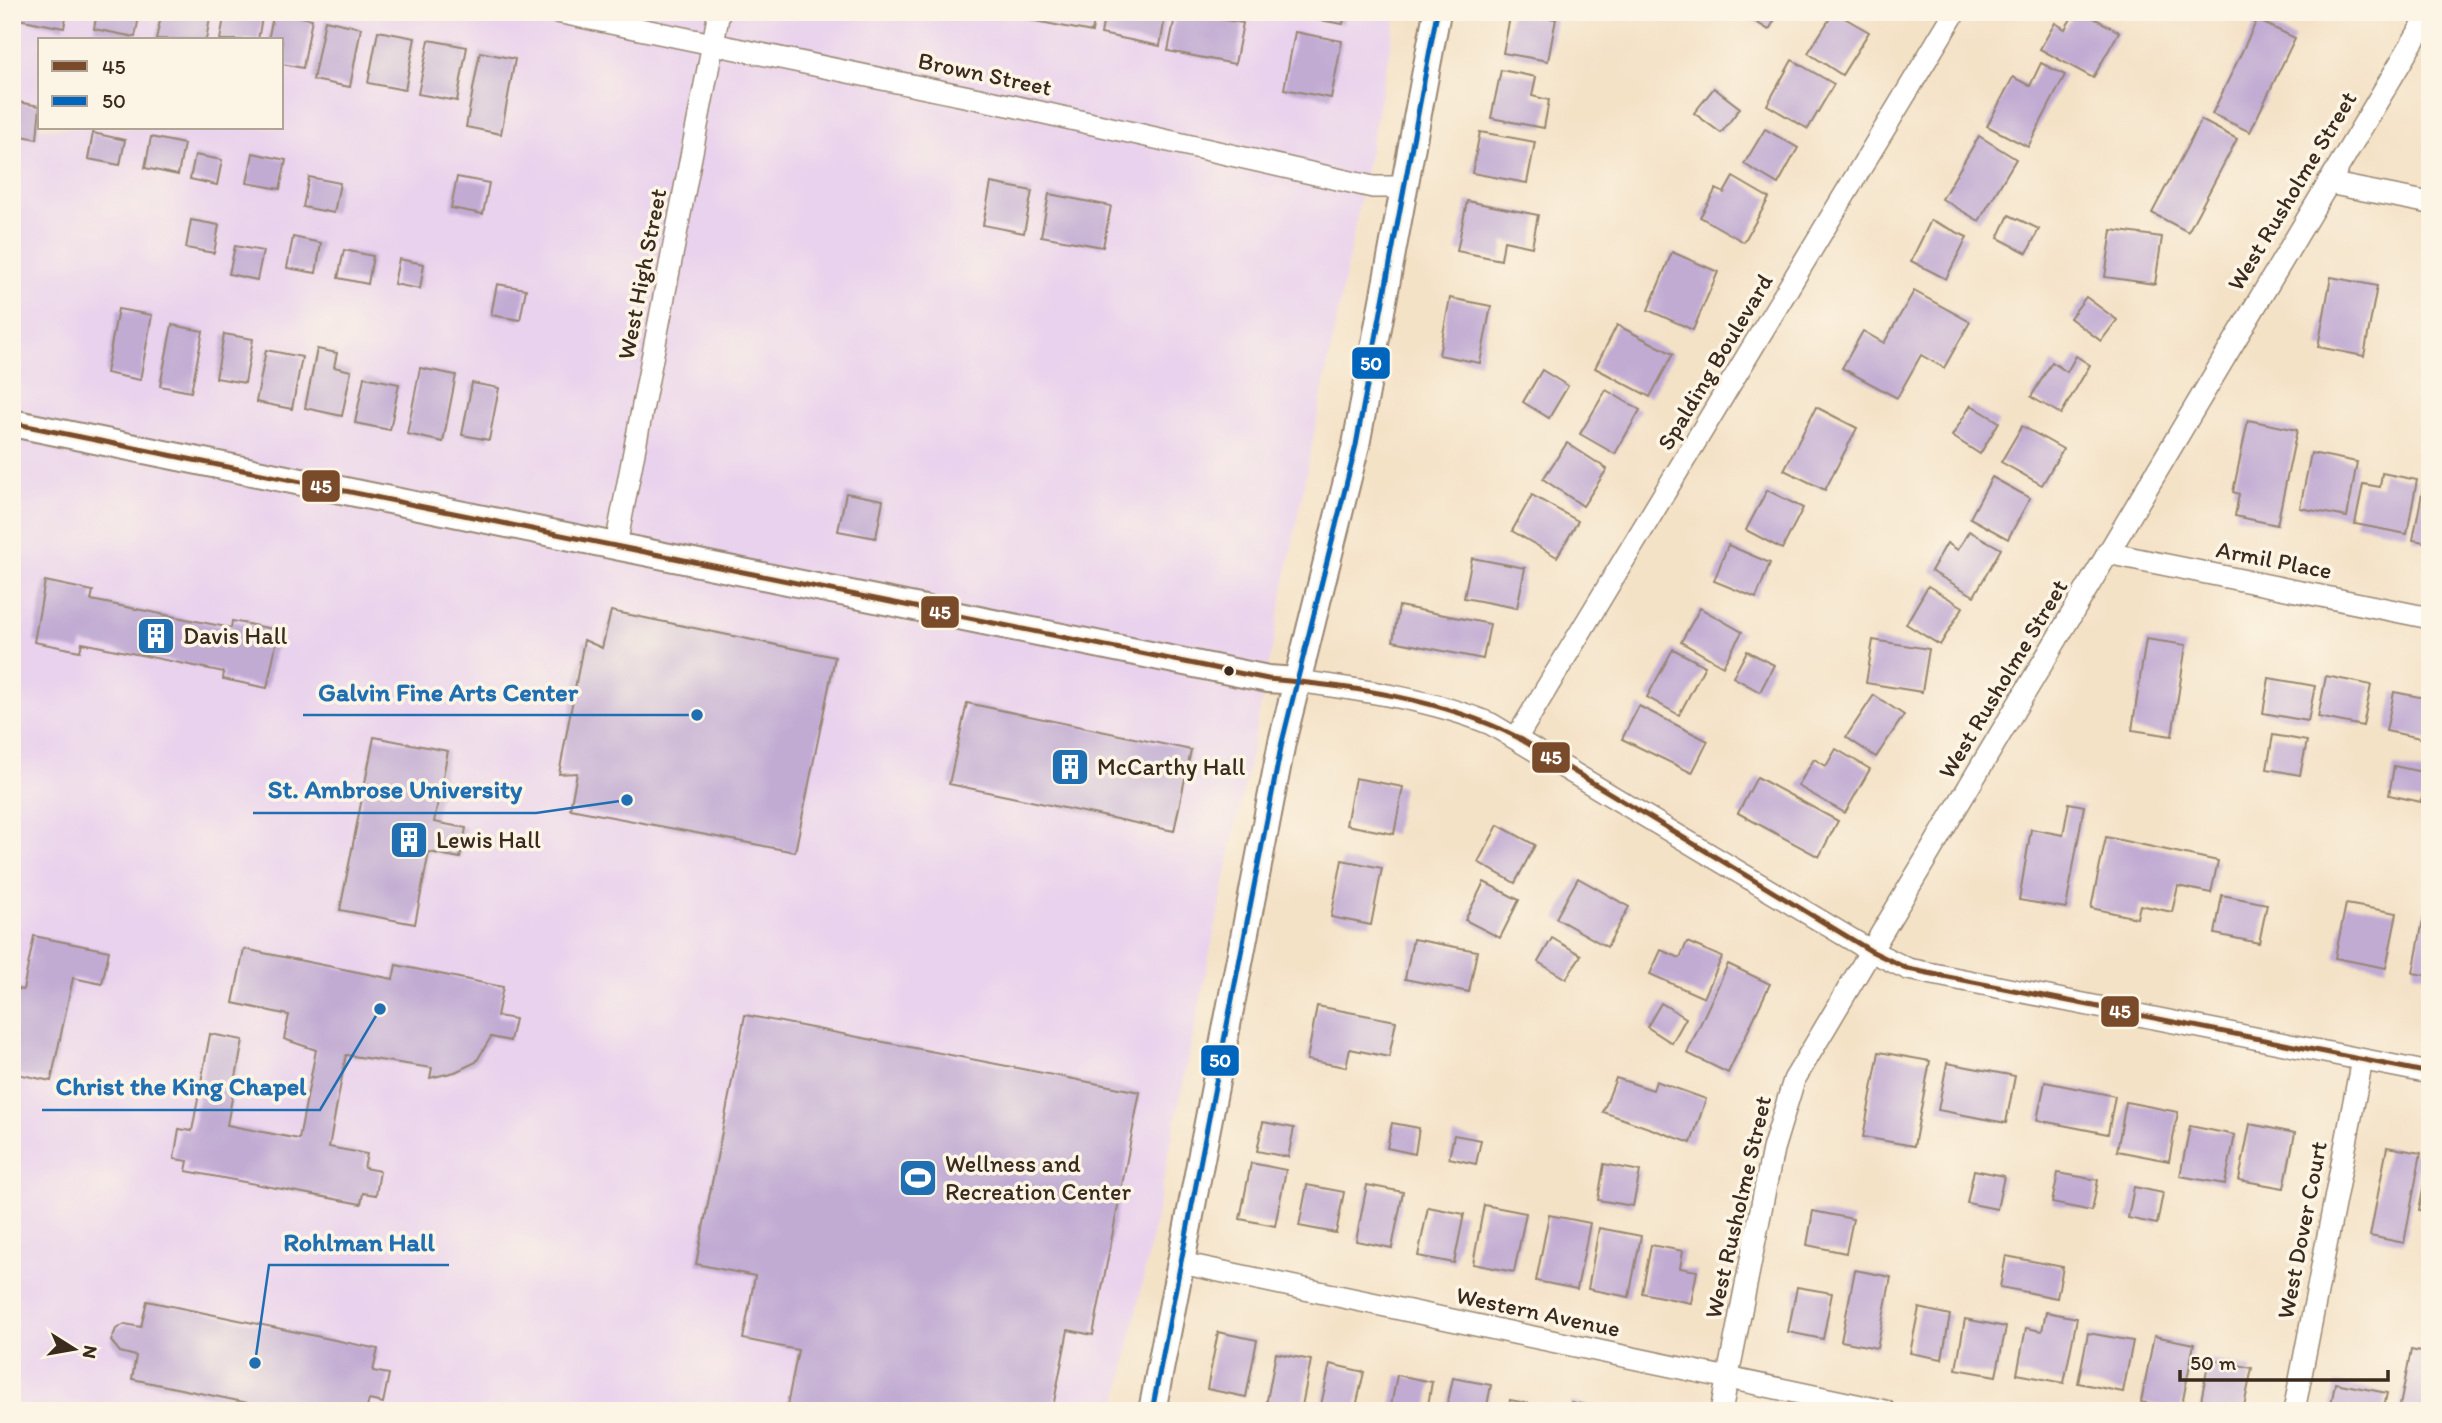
<svg xmlns="http://www.w3.org/2000/svg" width="2442" height="1423" font-family="Itim,sans-serif">
	<style>
		.built { fill: #e9d2ed; fill-rule: evenodd }
		.building { fill: #c1abd3 }
		.lines { fill: none; stroke-linecap: round; stroke-linejoin: round }
		.minor-casing { stroke: #988672; stroke-width: 24 }
		.tertiary-casing { stroke: #988672; stroke-width: 30 }
		.minor { stroke: #fff; stroke-width: 21 }
		.tertiary { stroke: #fff; stroke-width: 26 }
		.bus-1-casing { stroke: #fcf5e5; stroke-width: 10 }
		.bus-2-casing { stroke: #fcf5e5; stroke-width: 10 }
		.bus-1 { stroke: #7a4b2a; stroke-width: 5 }
		.bus-2 { stroke: #0065bd; stroke-width: 5 }
		.bus-dot { fill: #3b2a1e; stroke: #fcf5e5; stroke-width: 2.5 }
		.labels { text-anchor: middle; stroke-width: 7; stroke-linejoin: round; paint-order: stroke }
		.street-label { font-size: 24px; fill: #3b2a1e; stroke: #fcf5e5 }
		.poi-label { font-size: 24px; fill: #3b2a1e; stroke: #fcf5e5; text-anchor: start }
		.leader { fill: none; stroke: #1f6fb2; stroke-width: 2.5 }
		.callout-dot { fill: #1f6fb2; stroke: #fcf5e5; stroke-width: 2.5 }
		.callout-label { font-size: 26px; text-anchor: middle; font-weight: bold; fill: #1f6fb2; stroke: #fcf5e5; stroke-width: 7; stroke-linejoin: round; paint-order: stroke }
		.line-badge { stroke: #fcf5e5; stroke-width: 2.5 }
		.badge-label { font-size: 19px; text-anchor: middle; font-weight: bold; fill: #fff }
	</style>
	<rect width="100%" height="100%" fill="#fcf5e5"/>
	<filter id="ink" filterUnits="userSpaceOnUse"><feTurbulence type="fractalNoise" baseFrequency=".0143" numOctaves="2"/><feDisplacementMap in="SourceGraphic" scale="14" xChannelSelector="R" yChannelSelector="G"/><feConvolveMatrix kernelMatrix="1 2 1 2 8 2 1 2 1" color-interpolation-filters="sRGB"/></filter>
	<filter id="wash" filterUnits="userSpaceOnUse"><feTurbulence type="fractalNoise" baseFrequency=".00686" numOctaves="4" result="noise"/><feDisplacementMap in="SourceGraphic" scale="28" xChannelSelector="R" yChannelSelector="G"/><feGaussianBlur stdDeviation="1.57" result="paint"/><feColorMatrix in="noise" values="0 0 0 0 0 0 0 0 0 0 0 0 0 0 0 0 0 1.4 0 .05"/><feComposite in="paint" operator="in"/></filter>
	<g filter="url(#wash)">
		<rect width="100%" height="100%" fill="#f4e2c7"/>
		<path class="built" d="M12 12H1397L1260 709 1116 1411H12ZM40 40H282V128H40Z"/>
		<g id="blocks">
			<g class="building">
				<path d="M19 12H67L64 28 18 19Z"/>
				<path d="M97 12H140L135 37 94 29Z"/>
				<path d="M162 12H211L206 40 156 39Z"/>
				<path d="M225 12H263L258 40H220Z"/>
				<path d="M274 12 312 19 303 68 282 64V40H268Z"/>
				<path d="M1027 12H1096L1092 32 1025 19Z"/>
				<path d="M1105 12H1166L1160 46 1101 34Z"/>
				<path d="M1176 12 1243 23 1235 64 1168 51Z"/>
				<path d="M1298 12H1345L1343 24 1297 16Z"/>
				<path d="M1511 12 1556 19 1548 61 1503 53Z"/>
				<path d="M1740 12H1779L1769 30Z"/>
				<path d="M1834 12 1869 32 1842 75 1808 53Z"/>
				<path d="M2075 12H2083L2119 32 2093 78 2040 49 2055 23 2065 29Z"/>
				<path d="M325 20 361 28 350 87 313 80Z"/>
				<path d="M2257 20 2295 38 2250 132 2212 114Z"/>
				<path d="M378 31 415 38 405 90 368 83Z"/>
				<path d="M1295 32 1342 41 1331 98 1284 89Z"/>
				<path d="M429 40 467 47 457 101 418 94Z"/>
				<path d="M480 52 515 59 501 134 466 127Z"/>
				<path d="M1792 60 1834 84 1808 129 1767 105Z"/>
				<path d="M2041 63 2065 75 2028 147 1987 126 2013 77 2030 86Z"/>
				<path d="M1501 70 1536 77 1532 96 1549 100 1544 128 1491 118Z"/>
				<path d="M1714 88 1740 108 1721 133 1694 113Z"/>
				<path d="M12 101 40 106 37 139 12 134Z"/>
				<path d="M2201 120 2237 139 2188 232 2152 213Z"/>
				<path d="M1765 129 1798 148 1778 184 1744 164Z"/>
				<path d="M1480 132 1535 142 1527 183 1472 173Z"/>
				<path d="M93 133 125 140 120 165 88 159Z"/>
				<path d="M1979 136 2016 159 1979 221 1942 199Z"/>
				<path d="M151 137 184 144 178 175 145 168Z"/>
				<path d="M253 153 286 160 280 189 247 183Z"/>
				<path d="M195 155 222 160 217 185 190 179Z"/>
				<path d="M309 177 340 183 334 213 303 207Z"/>
				<path d="M457 177 489 183 483 214 451 208Z"/>
				<path d="M1733 177 1769 198 1744 242 1700 217 1716 189 1724 193Z"/>
				<path d="M991 183 1032 191 1024 233 983 225Z"/>
				<path d="M1049 194 1111 206 1103 247 1041 236Z"/>
				<path d="M1467 201 1538 215 1532 247 1504 241 1501 260 1457 251Z"/>
				<path d="M2009 215 2039 229 2027 253 1998 238Z"/>
				<path d="M191 220 219 225 214 253 186 248Z"/>
				<path d="M1931 220 1967 237 1946 279 1911 261Z"/>
				<path d="M2112 230 2162 237 2155 284 2105 277Z"/>
				<path d="M293 237 321 243 316 273 287 268Z"/>
				<path d="M235 246 263 251 257 280 229 274Z"/>
				<path d="M344 250 373 256 368 284 338 278Z"/>
				<path d="M1672 252 1718 272 1693 330 1648 310Z"/>
				<path d="M399 259 424 264 420 289 394 284Z"/>
				<path d="M2331 277 2377 286 2364 356 2318 347Z"/>
				<path d="M497 284 526 289 520 320 491 315Z"/>
				<path d="M1914 291 1970 322 1944 368 1921 355 1897 398 1842 368 1863 331 1884 343Z"/>
				<path d="M2086 297 2117 320 2101 341 2070 318Z"/>
				<path d="M1450 298 1491 306 1480 363 1439 355Z"/>
				<path d="M118 309 152 315 140 380 106 373Z"/>
				<path d="M172 325 203 331 191 392 160 386Z"/>
				<path d="M1617 325 1673 354 1650 397 1595 368Z"/>
				<path d="M224 334 253 339 245 383 216 378Z"/>
				<path d="M317 349 337 353 334 367 351 371 342 416 305 408Z"/>
				<path d="M266 350 302 357 292 409 256 402Z"/>
				<path d="M2076 356 2090 365 2061 414 2031 397 2052 362 2067 372Z"/>
				<path d="M420 368 456 375 443 442 407 434Z"/>
				<path d="M1542 370 1568 386 1549 418 1523 402Z"/>
				<path d="M364 377 399 384 390 430 355 423Z"/>
				<path d="M472 383 499 388 489 440 462 435Z"/>
				<path d="M1606 390 1640 410 1615 454 1580 434Z"/>
				<path d="M1971 405 1999 422 1980 454 1952 436Z"/>
				<path d="M1816 407 1857 428 1825 490 1784 470Z"/>
				<path d="M2248 420 2297 430 2277 525 2235 516 2239 494 2233 492Z"/>
				<path d="M2022 426 2063 449 2042 485 2001 462Z"/>
				<path d="M1567 443 1607 469 1583 506 1543 479Z"/>
				<path d="M2311 453 2357 462 2347 517 2300 508Z"/>
				<path d="M2382 473 2417 480 2407 534 2355 524 2363 484 2380 487Z"/>
				<path d="M1992 477 2030 498 2008 539 1970 518Z"/>
				<path d="M2424 483 2430 485V543L2413 540Z"/>
				<path d="M1767 490 1803 508 1782 549 1746 530Z"/>
				<path d="M846 493 883 500 876 538 838 531Z"/>
				<path d="M1532 495 1578 521 1557 557 1512 531Z"/>
				<path d="M1969 531 2001 549 1974 596 1931 571 1947 543 1958 550Z"/>
				<path d="M1728 545 1770 563 1756 598 1714 581Z"/>
				<path d="M1472 558 1525 568 1517 608 1464 598Z"/>
				<path d="M45 581 93 591 91 600 231 628 232 621 279 630 267 688 223 679 224 672 82 643 80 651 34 642Z"/>
				<path d="M1928 586 1963 607 1940 645 1906 624Z"/>
				<path d="M1399 606 1490 624 1483 659 1393 641Z"/>
				<path d="M1700 608 1742 632 1723 666 1681 642Z"/>
				<path d="M611 611 835 657 795 852 570 809 577 773 559 774 584 640 602 648Z"/>
				<path d="M2146 639 2186 645 2172 736 2132 730Z"/>
				<path d="M1873 640 1929 649 1922 692 1866 683Z"/>
				<path d="M1673 649 1705 666 1679 715 1647 697Z"/>
				<path d="M1747 651 1774 665 1760 692 1733 677Z"/>
				<path d="M2326 676 2371 685 2363 726 2318 717Z"/>
				<path d="M2269 678 2315 686 2308 721 2263 713Z"/>
				<path d="M2394 692 2430 699V740L2386 731Z"/>
				<path d="M1874 695 1904 715 1876 757 1846 737Z"/>
				<path d="M967 703 1191 750 1174 831 949 784Z"/>
				<path d="M1639 706 1708 741 1692 773 1622 739Z"/>
				<path d="M2273 735 2307 741 2300 775 2267 769Z"/>
				<path d="M374 737 448 751 434 822 466 828 460 858 429 852 415 924 340 910Z"/>
				<path d="M1836 749 1870 769 1845 813 1798 786 1814 759 1826 766Z"/>
				<path d="M2394 766 2427 773 2421 802 2389 795Z"/>
				<path d="M1757 777 1838 821 1819 857 1738 813Z"/>
				<path d="M1355 778 1403 787 1394 834 1346 825Z"/>
				<path d="M2069 803 2084 806 2066 908 2019 900 2031 829 2063 835Z"/>
				<path d="M1498 825 1535 845 1515 883 1478 862Z"/>
				<path d="M2106 837 2218 861 2211 893 2178 886 2172 912 2140 905 2137 918 2091 908Z"/>
				<path d="M1342 860 1382 868 1371 925 1331 917Z"/>
				<path d="M1578 878 1629 907 1607 947 1556 918Z"/>
				<path d="M1484 882 1519 900 1500 938 1465 920Z"/>
				<path d="M2222 895 2267 904 2259 943 2215 934Z"/>
				<path d="M2346 904 2397 913 2386 968 2335 958Z"/>
				<path d="M2424 915 2430 916V976L2413 973Z"/>
				<path d="M34 936 109 951 102 984 73 978 51 1081 12 1073V988L23 990Z"/>
				<path d="M1552 938 1581 955 1566 979 1538 962Z"/>
				<path d="M1413 939 1477 951 1469 992 1405 979Z"/>
				<path d="M1687 942 1722 957 1704 998 1650 974 1661 950 1680 958Z"/>
				<path d="M244 949 393 979 396 965 503 987 497 1016 515 1019 510 1041 491 1037 476 1062 455 1072 430 1078 432 1068 346 1055 329 1147 367 1154 364 1168 380 1171 376 1195 363 1193 361 1204 186 1171 188 1161 174 1159 179 1129 192 1131 210 1034 243 1040 227 1125 299 1139 316 1050 284 1039 289 1015 233 1003Z"/>
				<path d="M1728 964 1770 984 1728 1073 1687 1053Z"/>
				<path d="M1661 1003 1686 1018 1672 1043 1647 1027Z"/>
				<path d="M1317 1006 1396 1021 1389 1057 1350 1049 1346 1067 1307 1060Z"/>
				<path d="M745 1015 1140 1092 1093 1335 1068 1330 1053 1407 1065 1411H786L798 1350 743 1339 755 1276 696 1264Z"/>
				<path d="M1879 1052 1930 1061 1914 1146 1863 1137Z"/>
				<path d="M1947 1063 2015 1076 2006 1123 1938 1110Z"/>
				<path d="M1616 1078 1653 1090 1656 1081 1706 1099 1691 1143 1603 1112Z"/>
				<path d="M2045 1082 2115 1096 2108 1134 2037 1120Z"/>
				<path d="M2126 1102 2178 1112 2169 1161 2117 1151Z"/>
				<path d="M1263 1122 1294 1128 1288 1157 1257 1151Z"/>
				<path d="M1392 1123 1419 1128 1415 1154 1387 1148Z"/>
				<path d="M2250 1124 2295 1133 2284 1188 2239 1180Z"/>
				<path d="M2190 1126 2235 1135 2225 1184 2180 1176Z"/>
				<path d="M1454 1135 1481 1140 1476 1164 1449 1158Z"/>
				<path d="M2387 1147 2421 1153 2404 1243 2370 1236Z"/>
				<path d="M1251 1163 1286 1170 1275 1226 1240 1219Z"/>
				<path d="M2428 1163H2430V1212L2419 1210Z"/>
				<path d="M1604 1164 1640 1171 1633 1206 1598 1200Z"/>
				<path d="M1974 1170 2004 1176 1997 1209 1967 1203Z"/>
				<path d="M2058 1173 2098 1180 2092 1211 2052 1203Z"/>
				<path d="M1307 1185 1344 1192 1336 1233 1299 1226Z"/>
				<path d="M1367 1185 1403 1192 1392 1248 1356 1241Z"/>
				<path d="M2134 1187 2163 1193 2157 1224 2128 1218Z"/>
				<path d="M1484 1205 1526 1213 1514 1272 1473 1264Z"/>
				<path d="M1428 1207 1464 1214 1454 1263 1418 1256Z"/>
				<path d="M1813 1211 1853 1219 1846 1253 1807 1245Z"/>
				<path d="M1549 1215 1590 1223 1577 1289 1536 1281Z"/>
				<path d="M1599 1228 1641 1236 1629 1297 1588 1289Z"/>
				<path d="M1651 1245 1683 1251 1680 1268 1697 1271 1691 1303 1642 1293Z"/>
				<path d="M2006 1256 2063 1267 2057 1298 2000 1287Z"/>
				<path d="M1855 1270 1891 1277 1877 1348 1841 1341Z"/>
				<path d="M1797 1287 1832 1293 1823 1339 1788 1332Z"/>
				<path d="M147 1301 378 1349 373 1371 389 1374 383 1403 369 1400 366 1411H287L132 1379 136 1356 120 1352 111 1341 116 1329 125 1324 141 1327Z"/>
				<path d="M1919 1308 1950 1315 1942 1359 1910 1353Z"/>
				<path d="M2046 1312 2077 1318 2064 1383 2017 1374 2026 1328 2042 1331Z"/>
				<path d="M1965 1319 2006 1327 1996 1376 1956 1369Z"/>
				<path d="M1218 1332 1257 1340 1246 1397 1207 1389Z"/>
				<path d="M2088 1333 2133 1341 2123 1392 2078 1383Z"/>
				<path d="M2154 1336 2194 1344 2181 1410 2141 1402Z"/>
				<path d="M2411 1350 2430 1354V1411H2399Z"/>
				<path d="M1276 1353 1311 1360 1301 1411H1265Z"/>
				<path d="M2209 1359 2252 1368 2243 1411H2199Z"/>
				<path d="M1330 1364 1364 1372 1355 1411 1321 1405Z"/>
				<path d="M1397 1375 1432 1382 1427 1411H1390Z"/>
				<path d="M1453 1378 1491 1385 1486 1411H1446Z"/>
				<path d="M2335 1383 2387 1393 2383 1411H2330Z"/>
				<path d="M1510 1400 1552 1408V1411H1508Z"/>
				<path d="M1571 1402 1607 1409V1411H1570Z"/>
			</g>
		</g>
	</g>
	<g filter="url(#ink)">
		<use href="#blocks" fill-opacity="0" stroke="#988672" stroke-width="2"/>
		<g class="lines">
			<g class="minor-casing">
				<g id="minor">
					<path d="M557 12 1013 106 1373 187H1402"/>
					<path d="M2328 183 2430 203"/>
					<path d="M616 545 719 12"/>
					<path d="M2107 553 2430 618"/>
					<path d="M1297 681C1361 690 1431 699 1491 724L1871 951 1908 969 2430 1073"/>
					<path d="M1517 737 1955 12"/>
					<path d="M1181 1263 1885 1411"/>
					<path d="M1721 1411 1773 1149 1794 1080 2430 13"/>
					<path d="M2294 1411 2362 1060"/>
				</g>
			</g>
			<g class="tertiary-casing">
				<g id="tertiary">
					<path d="M12 423 1268 679 1297 681"/>
					<path d="M1152 1411 1282 742 1356 445 1437 12"/>
				</g>
			</g>
			<use href="#minor" class="minor"/>
			<use href="#tertiary" class="tertiary"/>
			<g class="bus-1-casing">
				<path id="bus-1" d="M12 423 1268 679C1351 686 1443 699 1517 737L1871 951 1908 969 2430 1073"/>
			</g>
			<g class="bus-2-casing">
				<path id="bus-2" d="M1152 1411 1282 742 1356 445 1437 12"/>
			</g>
			<use href="#bus-1" class="bus-1"/>
			<use href="#bus-2" class="bus-2"/>
		</g>
	</g>
	<defs>
		<g id="building-square" transform="scale(2.0125)"><rect x="-9" y="-9" width="18" height="18" rx="4" fill="#1f6fb2" stroke="#fcf5e5"/><path d="M-4-6H4V6H1V3H-1V6H-4ZM-2.5-4.3h1.7v1.8h-1.7ZM.8-4.3h1.7v1.8H.8ZM-2.5-1h1.7V.8h-1.7ZM.8-1h1.7V.8H.8Z" fill="#fff"/></g>
		<g id="stadium-square" transform="scale(2.0125)"><rect x="-9" y="-9" width="18" height="18" rx="4" fill="#1f6fb2" stroke="#fcf5e5"/><path d="M0-5a6.5 5 0 1 0 0 10a6.5 5 0 1 0 0-10ZM-3.5-1.8h7v3.6h-7Z" fill="#fff"/></g>
	</defs>
	<g fill-rule="evenodd">
		<use href="#building-square" x="156" y="636"/>
		<use href="#building-square" x="1070" y="767"/>
		<use href="#building-square" x="409" y="840"/>
		<use href="#stadium-square" x="918" y="1178"/>
	</g>
	<circle class="bus-dot" cx="1229" cy="671" r="6"/>
	<g class="labels">
		<g class="street-label">
			<text transform="translate(985 74) rotate(12)" y="8">Brown Street</text>
			<text transform="translate(2292 191) rotate(-59)" y="8">West Rusholme Street</text>
			<text transform="translate(642 274) rotate(-79)" y="8">West High Street</text>
			<text transform="translate(1715 362) rotate(-59)" y="8">Spalding Boulevard</text>
			<text transform="translate(2274 560) rotate(11)" y="8">Armil Place</text>
			<text transform="translate(2003 679) rotate(-59)" y="8">West Rusholme Street</text>
			<text transform="translate(1738 1207) rotate(-77)" y="8">West Rusholme Street</text>
			<text transform="translate(2302 1230) rotate(-79)" y="8">West Dover Court</text>
			<text transform="translate(1538 1312) rotate(12)" y="8">Western Avenue</text>
		</g>
		<g class="poi-label">
			<text x="183" y="644">Davis Hall</text>
			<text x="1097" y="775">McCarthy Hall</text>
			<text x="436" y="848">Lewis Hall</text>
			<text x="945" y="1172">Wellness and<tspan x="945" dy="28">Recreation Center</tspan></text>
		</g>
	</g>
	<path class="leader" d="M697 715L593 715H303M627 800L536 813H253M380 1009L320 1110H42M255 1363L269 1265H449"/>
	<g class="callout-dot">
		<circle cx="697" cy="715" r="7"/>
		<circle cx="627" cy="800" r="7"/>
		<circle cx="380" cy="1009" r="7"/>
		<circle cx="255" cy="1363" r="7"/>
	</g>
	<g class="callout-label">
		<text x="448" y="701">Galvin Fine Arts Center</text>
		<text x="395" y="798">St. Ambrose University</text>
		<text x="181" y="1095">Christ the King Chapel</text>
		<text x="359" y="1251">Rohlman Hall</text>
	</g>
	<g class="line-badge">
		<rect x="1351" y="346" width="40" height="34" rx="7" fill="#0065bd"/>
		<rect x="301" y="469" width="40" height="34" rx="7" fill="#7a4b2a"/>
		<rect x="920" y="595" width="40" height="34" rx="7" fill="#7a4b2a"/>
		<rect x="1531" y="741" width="40" height="33" rx="7" fill="#7a4b2a"/>
		<rect x="2100" y="995" width="40" height="33" rx="7" fill="#7a4b2a"/>
		<rect x="1200" y="1044" width="40" height="33" rx="7" fill="#0065bd"/>
	</g>
	<g class="badge-label">
		<text x="1371" y="370">50</text>
		<text x="321" y="493">45</text>
		<text x="940" y="619">45</text>
		<text x="1551" y="764">45</text>
		<text x="2120" y="1018">45</text>
		<text x="1220" y="1067">50</text>
	</g>
	<rect width="2442" height="1423" fill="none" stroke="#fcf5e5" stroke-width="42"/>
	<rect x="38" y="38" width="245" height="91" fill="#fcf5e5" stroke="#afa495" stroke-width="2"/>
	<rect x="52" y="61" width="35" height="10" fill="#7a4b2a" stroke="#afa495" stroke-width="2"/>
	<text x="102" y="74" font-size="21" fill="#3b2a1e">45</text>
	<rect x="52" y="96" width="35" height="10" fill="#0065bd" stroke="#afa495" stroke-width="2"/>
	<text x="102" y="108" font-size="21" fill="#3b2a1e">50</text>
	<g transform="translate(74 1349) rotate(101)" stroke="#fcf5e5" stroke-width="5" paint-order="stroke">
	<path d="M0-5L12 26L0 18L-12 26Z" fill="#3b2a1e"/>
	<text y="-10" font-size="19" font-weight="bold" text-anchor="middle" fill="#3b2a1e">N</text>
	</g>
	<path d="M2180 1370v10h208v-10" fill="none" stroke="#3b2a1e" stroke-width="3.5"/>
	<text x="2190" y="1370" font-size="21" fill="#3b2a1e" stroke="#fcf5e5" stroke-width="5" paint-order="stroke">50 m</text>
</svg>
